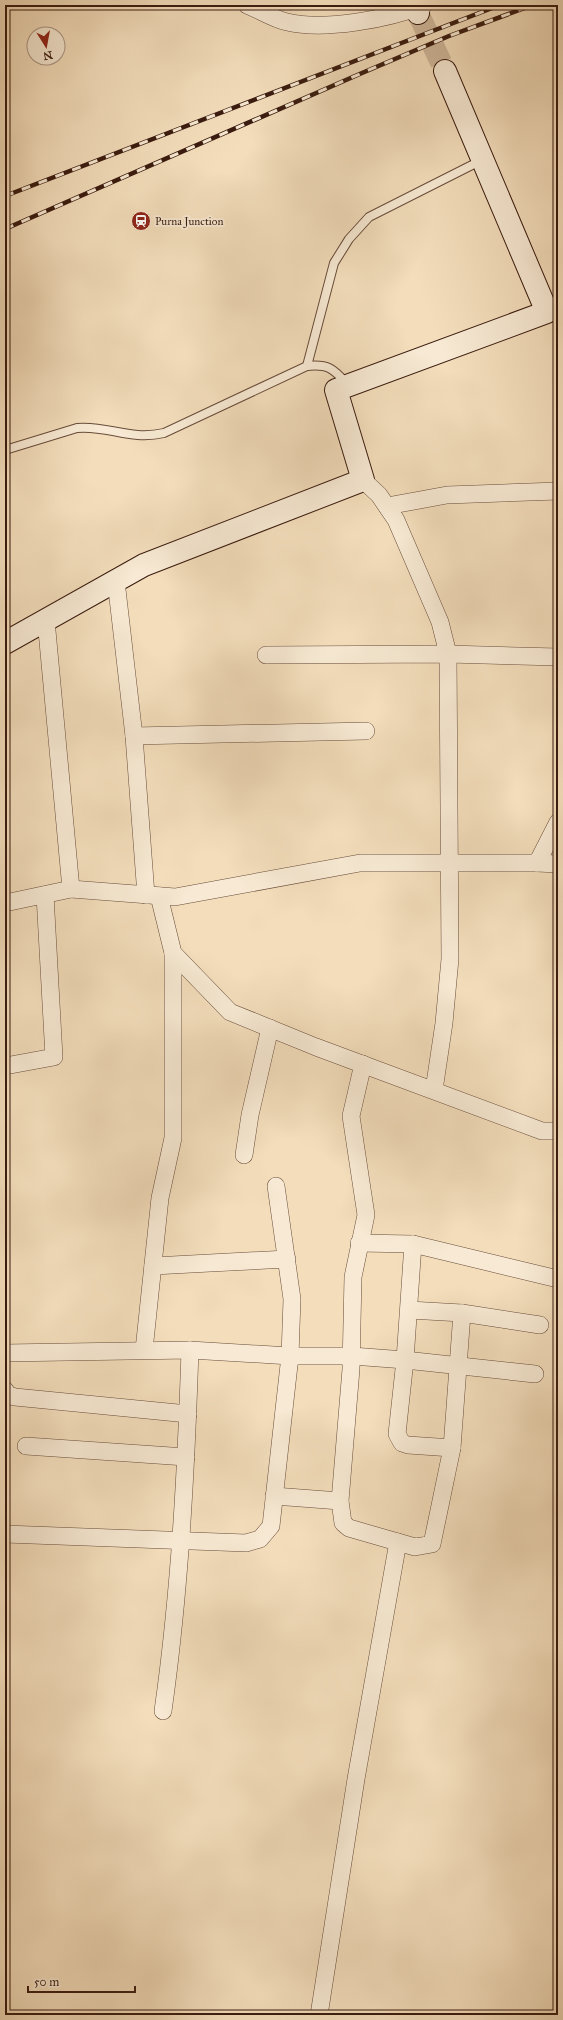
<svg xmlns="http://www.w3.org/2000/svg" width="563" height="2020" font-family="'IM FELL Great Primer',serif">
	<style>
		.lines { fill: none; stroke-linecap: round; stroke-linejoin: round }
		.secondary-tunnel { stroke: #ceb699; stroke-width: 22; stroke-dasharray: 22 11; stroke-linecap: butt }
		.lane-casing { stroke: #684c3a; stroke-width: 10 }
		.street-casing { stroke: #684c3a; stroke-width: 18 }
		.secondary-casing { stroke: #3a1b0f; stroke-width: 24 }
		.lane { stroke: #f7e9d3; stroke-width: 8 }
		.street { stroke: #f7e9d3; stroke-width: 17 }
		.secondary { stroke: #f7e9d3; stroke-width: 22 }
		.rail-casing { stroke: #3a1b0f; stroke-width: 4.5 }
		.rail { stroke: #f7e9d3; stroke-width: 3; stroke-dasharray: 9; stroke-linecap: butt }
		.labels { text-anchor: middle; stroke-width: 3.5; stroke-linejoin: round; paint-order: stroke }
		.poi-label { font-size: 11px; fill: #3a1b0f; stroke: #f7e9d3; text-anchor: start }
	</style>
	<rect width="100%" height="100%" fill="#f3ddbb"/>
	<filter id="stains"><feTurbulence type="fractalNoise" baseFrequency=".005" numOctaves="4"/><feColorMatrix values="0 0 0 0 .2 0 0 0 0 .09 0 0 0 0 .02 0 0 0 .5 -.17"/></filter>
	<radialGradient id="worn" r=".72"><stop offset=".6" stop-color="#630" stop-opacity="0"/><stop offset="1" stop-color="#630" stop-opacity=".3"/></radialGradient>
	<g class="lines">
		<path class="secondary-tunnel" d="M418 13 445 71"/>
		<g class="lane-casing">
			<g id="lane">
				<path d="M307 366 334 263 349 239 369 217 482 160"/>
				<path d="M5 450 77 428C108 425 130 441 164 433L307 366C328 364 333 368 347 384"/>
			</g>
		</g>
		<g class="street-casing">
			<g id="street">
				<path d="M247 5C260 10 273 19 287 22 325 31 388 19 424 5"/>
				<path d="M363 480 379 495 396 520 440 622 448 654 450 959 444 1023 434 1090"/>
				<path d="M387 506 447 495 558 491"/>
				<path d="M116 581 134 736 146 895"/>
				<path d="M266 655 448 654 558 657"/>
				<path d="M134 736 366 731"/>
				<path d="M537 863 558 822"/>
				<path d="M71 889 175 897 360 863H537L558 864"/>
				<path d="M159 896 173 953 230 1012 316 1047 542 1131H558"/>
				<path d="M5 903 71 889 46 620"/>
				<path d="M363 1064 351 1116 366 1215 353 1277 351 1369 340 1501 343 1523 349 1528 415 1547 432 1544 452 1448 462 1313"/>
				<path d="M5 1066 54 1057 45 895"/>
				<path d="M244 1155 250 1115 270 1028"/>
				<path d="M359 1243 413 1244 558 1279"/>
				<path d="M413 1244 405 1360 397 1434 402 1443 408 1445 452 1448"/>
				<path d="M153 1266 287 1259"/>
				<path d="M409 1310 462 1313 540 1325"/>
				<path d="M144 1350 160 1198 173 1138V953"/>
				<path d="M5 1353 190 1350 290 1356H352L405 1360 535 1374"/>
				<path d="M5 1390 8 1395 15 1397 188 1414"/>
				<path d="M26 1446 186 1457"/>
				<path d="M274 1496 340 1501"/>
				<path d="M5 1534 246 1543 260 1539 271 1526 290 1356 292 1299 276 1186"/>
				<path d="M163 1711C180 1591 186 1471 190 1350"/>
				<path d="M319 2015 356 1779 398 1542"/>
			</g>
		</g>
		<g class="secondary-casing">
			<g id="secondary">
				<path d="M414 5 418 13"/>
				<path d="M5 643 144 565 363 480 336 390 547 312 445 71"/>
			</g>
		</g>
		<use href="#lane" class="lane"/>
		<use href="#street" class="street"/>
		<use href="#secondary" class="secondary"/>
		<g class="rail-casing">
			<g id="rail">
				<path d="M5 196 500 5"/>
				<path d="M5 229 362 73 449 36 533 5"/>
			</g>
		</g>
		<use href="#rail" class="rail"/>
	</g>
	<defs>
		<g id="station-disc" transform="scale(1)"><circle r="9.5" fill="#8f2418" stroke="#f7e9d3"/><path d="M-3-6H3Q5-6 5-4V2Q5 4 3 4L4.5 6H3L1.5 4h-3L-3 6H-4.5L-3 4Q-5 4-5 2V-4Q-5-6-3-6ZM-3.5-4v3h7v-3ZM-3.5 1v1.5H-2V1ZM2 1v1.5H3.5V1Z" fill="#fff"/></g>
	</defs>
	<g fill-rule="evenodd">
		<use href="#station-disc" x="141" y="221"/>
	</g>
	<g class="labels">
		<g class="poi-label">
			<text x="155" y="225">Purna Junction</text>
		</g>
	</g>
	<rect width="563" height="2020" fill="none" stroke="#f3ddbb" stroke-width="20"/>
	<rect x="6" y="6" width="551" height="2008" fill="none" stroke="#3a1b0f" stroke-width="2"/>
	<rect x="10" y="10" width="543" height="2000" fill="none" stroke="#3a1b0f"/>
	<g transform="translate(46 46) rotate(169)"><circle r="19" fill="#f7e9d3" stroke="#ab9785"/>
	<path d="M0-3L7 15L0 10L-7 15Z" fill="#8f2418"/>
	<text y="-6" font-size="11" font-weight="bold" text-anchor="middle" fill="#3a1b0f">N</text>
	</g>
	<path d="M28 1986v6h107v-6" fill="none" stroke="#3a1b0f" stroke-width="2"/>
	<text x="34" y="1986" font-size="12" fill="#3a1b0f" stroke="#f7e9d3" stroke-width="3" paint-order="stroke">50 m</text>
	<rect width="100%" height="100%" filter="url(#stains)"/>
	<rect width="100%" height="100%" fill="url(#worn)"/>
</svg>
